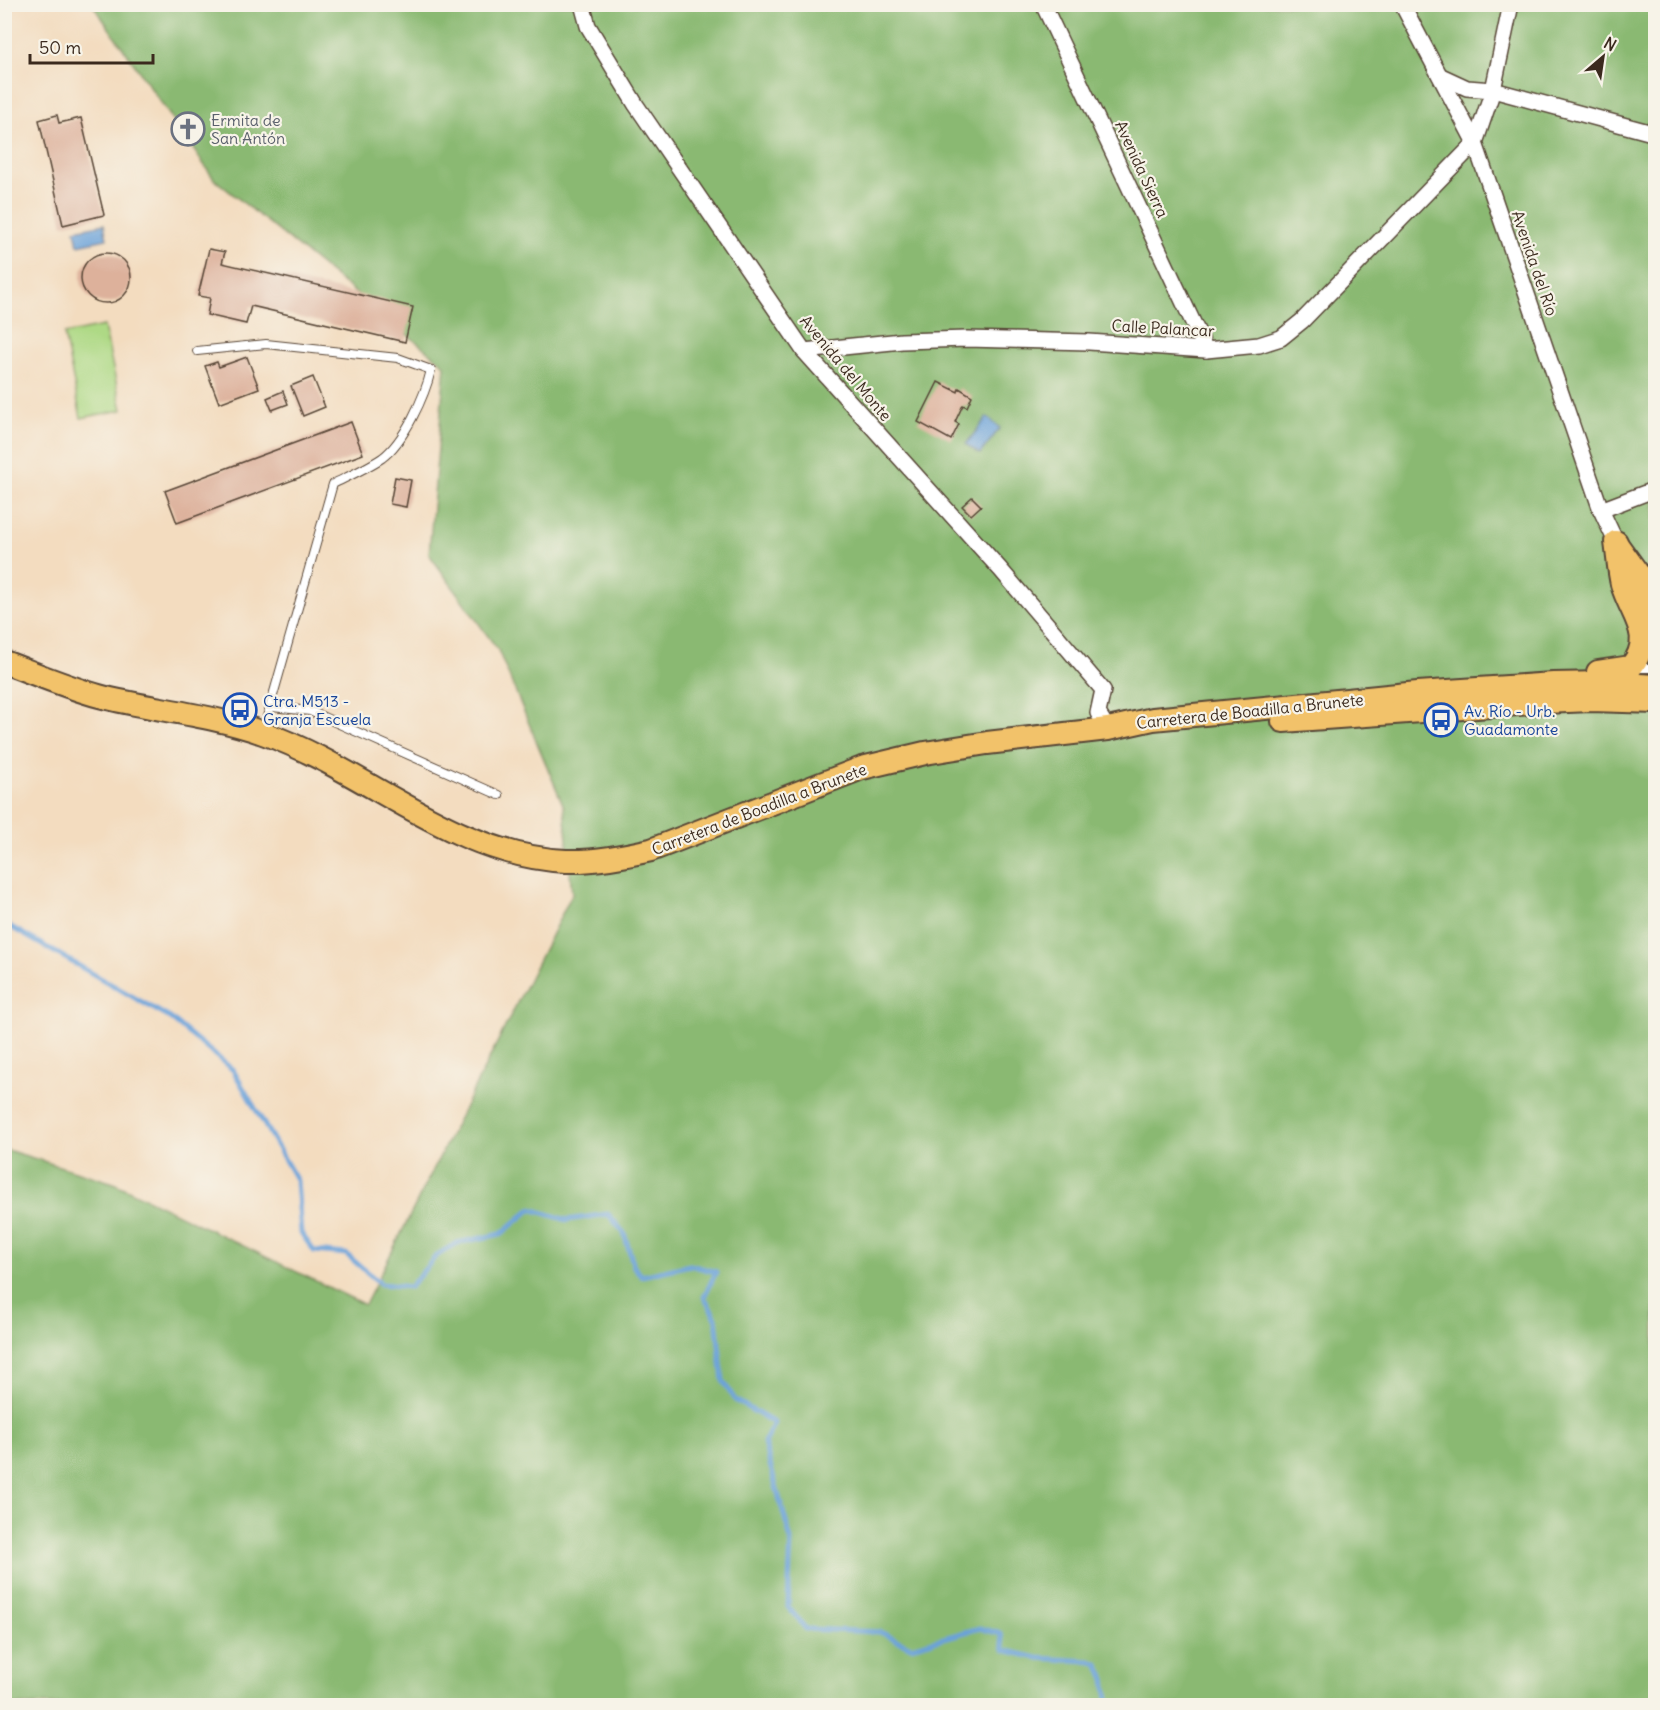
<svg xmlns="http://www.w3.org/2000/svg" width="1660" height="1710" font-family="Delius,sans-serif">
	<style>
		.green { fill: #aed985; stroke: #748252; stroke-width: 1.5 }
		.forest { fill: #8ab972; stroke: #627248; stroke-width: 1.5 }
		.water { fill: #6ba2d9; stroke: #53667c; stroke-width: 1.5 }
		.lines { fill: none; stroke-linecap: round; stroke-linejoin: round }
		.stream { stroke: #6ba2d9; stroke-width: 5 }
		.building { fill: #ddb19b }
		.service-casing { stroke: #574536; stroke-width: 10 }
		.minor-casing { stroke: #574536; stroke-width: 18 }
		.primary-casing { stroke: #574536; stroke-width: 26 }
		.service { stroke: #fff; stroke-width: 8 }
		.minor { stroke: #fff; stroke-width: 15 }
		.primary { stroke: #f2c26a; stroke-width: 22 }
		.labels { text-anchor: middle; stroke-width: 4.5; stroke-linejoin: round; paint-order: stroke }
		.worship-label { font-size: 16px; fill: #5b616d; stroke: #f7f3e8; text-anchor: start }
		.street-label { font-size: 16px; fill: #3b2a1e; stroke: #f7f3e8 }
		.transit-label { font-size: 16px; fill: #164399; stroke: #f7f3e8; text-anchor: start }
	</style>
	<rect width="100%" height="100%" fill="#f7f3e8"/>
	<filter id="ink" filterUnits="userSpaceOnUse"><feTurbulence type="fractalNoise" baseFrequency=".0167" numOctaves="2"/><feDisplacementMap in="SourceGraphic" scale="12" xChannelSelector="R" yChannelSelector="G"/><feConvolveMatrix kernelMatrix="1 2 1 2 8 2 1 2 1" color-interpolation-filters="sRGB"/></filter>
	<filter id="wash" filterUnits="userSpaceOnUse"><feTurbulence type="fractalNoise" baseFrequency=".008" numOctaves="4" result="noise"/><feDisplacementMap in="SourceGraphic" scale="24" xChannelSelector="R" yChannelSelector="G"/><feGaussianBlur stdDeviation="1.35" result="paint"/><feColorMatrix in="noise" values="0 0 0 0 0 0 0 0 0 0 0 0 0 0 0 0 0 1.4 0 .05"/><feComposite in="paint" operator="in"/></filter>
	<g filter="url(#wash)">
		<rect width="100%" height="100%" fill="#f3dcbf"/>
		<path class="green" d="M104 326 122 410 81 418 64 334Z"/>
		<path class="forest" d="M93 5H1655V1705H5L4 1149 114 1183 365 1305 572 894 564 807 498 650 429 554 445 365 214 179Z"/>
		<g class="water">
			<path d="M104 224 107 239 78 245 75 230Z"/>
			<path d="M987 417 1000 428 980 454 966 444Z"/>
		</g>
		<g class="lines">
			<path class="stream" d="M4 923 170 1018 233 1070 297 1181 301 1233 314 1251 346 1254 381 1284 410 1287 436 1256 457 1243 501 1234 531 1209 567 1220 608 1214 624 1233 634 1267 642 1276 690 1265 716 1272 704 1297 716 1318 723 1381 735 1400 774 1423 764 1443 791 1540 788 1607 806 1629 880 1632 911 1647 980 1628 1001 1634 1004 1650 1037 1658 1090 1661 1098 1664 1105 1679 1109 1706"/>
		</g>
		<g id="blocks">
			<g class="building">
				<path d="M57 115 59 123 81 118 104 215 63 225 39 120Z"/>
				<path d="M182 120 195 121 194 138H182Z"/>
				<path d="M209 249 225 252 222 263 413 307 405 342 251 306 246 324 207 315 210 298 198 296Z"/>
				<circle cx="106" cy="278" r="25"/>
				<path d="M247 357 259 388 219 403 205 366 217 362 219 367Z"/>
				<path d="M313 377 325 407 303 416 291 386Z"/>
				<path d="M938 382 958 392 959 388 972 396 967 407 963 405 955 422 959 424 951 440 918 422Z"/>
				<path d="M283 391 288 404 272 410 267 398Z"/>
				<path d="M351 422 363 454 177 523 165 491Z"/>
				<path d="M395 477 411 480 406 507 390 504Z"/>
				<path d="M972 497 981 506 971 515 962 506Z"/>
			</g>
		</g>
	</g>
	<g filter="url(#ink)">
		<use href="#blocks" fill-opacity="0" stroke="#574536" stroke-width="1.5"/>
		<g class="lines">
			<g class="service-casing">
				<g id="service">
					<path d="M197 351 266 344 398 358 431 370C425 396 404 442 382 458 367 468 349 476 333 484L263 731"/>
					<path d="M1635 668H1656"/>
					<path d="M272 707 310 711 499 795"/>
				</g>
			</g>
			<g class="minor-casing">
				<g id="minor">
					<path d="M582 4 588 26 636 105 804 351 1000 569 1103 690 1098 713 1108 729"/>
					<path d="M1043 4 1206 350"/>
					<path d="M1402 4 1475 143 1601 510 1616 542"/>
					<path d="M1441 76 1467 88 1493 90 1656 134"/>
					<path d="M804 351 902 341 967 339 1089 342 1206 350 1259 345 1281 338 1302 321 1475 143 1493 90 1511 4"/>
					<path d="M1601 510 1656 489"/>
				</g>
			</g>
			<g class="primary-casing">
				<g id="primary">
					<path d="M1618 546 1641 578 1656 612"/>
					<path d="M4 662C36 674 66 687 99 696 153 710 209 714 263 733 366 769 452 856 566 861 595 862 624 856 651 850L862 768 925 753 987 743 1108 729 1153 719 1418 693 1553 684 1604 683 1656 686"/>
					<path d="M1598 672 1631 667C1656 635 1631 616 1622 584 1619 571 1618 556 1616 542"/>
					<path d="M1283 721 1545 702 1591 700 1656 702"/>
				</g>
			</g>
			<use href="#service" class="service"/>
			<use href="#minor" class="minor"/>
			<use href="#primary" class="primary"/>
		</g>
	</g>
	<defs>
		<g id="church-ring" transform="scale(1.725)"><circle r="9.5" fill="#f7f3e8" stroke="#6b7280" stroke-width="1.5"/><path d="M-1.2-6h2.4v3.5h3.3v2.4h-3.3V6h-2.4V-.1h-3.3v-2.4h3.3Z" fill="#6b7280"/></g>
		<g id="bus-ring" transform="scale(1.725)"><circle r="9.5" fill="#f7f3e8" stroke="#1a4fb4" stroke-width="1.5"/><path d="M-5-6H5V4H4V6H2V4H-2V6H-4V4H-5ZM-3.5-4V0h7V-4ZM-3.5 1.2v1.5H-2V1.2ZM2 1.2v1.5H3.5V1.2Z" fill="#1a4fb4"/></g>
	</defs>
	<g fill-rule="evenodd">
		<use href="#church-ring" x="188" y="129"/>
		<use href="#bus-ring" x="240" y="710"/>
		<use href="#bus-ring" x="1441" y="720"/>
	</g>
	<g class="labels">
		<g class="worship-label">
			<text x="211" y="126">Ermita de<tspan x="211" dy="18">San Antón</tspan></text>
		</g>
		<g class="street-label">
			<text transform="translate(1142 169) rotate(65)" y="6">Avenida Sierra</text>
			<text transform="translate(1535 263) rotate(71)" y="6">Avenida del Río</text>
			<text transform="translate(1163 328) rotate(3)" y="6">Calle Palancar</text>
			<text transform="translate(846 368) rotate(50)" y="6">Avenida del Monte</text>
			<text transform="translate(1250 711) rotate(-6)" y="6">Carretera de Boadilla a Brunete</text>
			<text transform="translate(759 809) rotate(-21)" y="6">Carretera de Boadilla a Brunete</text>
		</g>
		<g class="transit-label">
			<text x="263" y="707">Ctra. M513 -<tspan x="263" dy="18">Granja Escuela</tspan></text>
			<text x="1464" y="717">Av. Río - Urb.<tspan x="1464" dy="18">Guadamonte</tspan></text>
		</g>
	</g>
	<rect width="1660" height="1710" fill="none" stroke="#f7f3e8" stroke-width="24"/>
	<g transform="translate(1603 57) rotate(29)" stroke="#f7f3e8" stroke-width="4.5" paint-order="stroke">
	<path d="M0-4.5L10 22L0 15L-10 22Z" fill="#3b2a1e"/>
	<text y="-9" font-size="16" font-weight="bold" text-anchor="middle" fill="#3b2a1e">N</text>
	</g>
	<path d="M30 54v9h123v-9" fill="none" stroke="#3b2a1e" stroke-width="3"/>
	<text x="39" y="54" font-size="18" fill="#3b2a1e" stroke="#f7f3e8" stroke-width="4.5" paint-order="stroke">50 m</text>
</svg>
